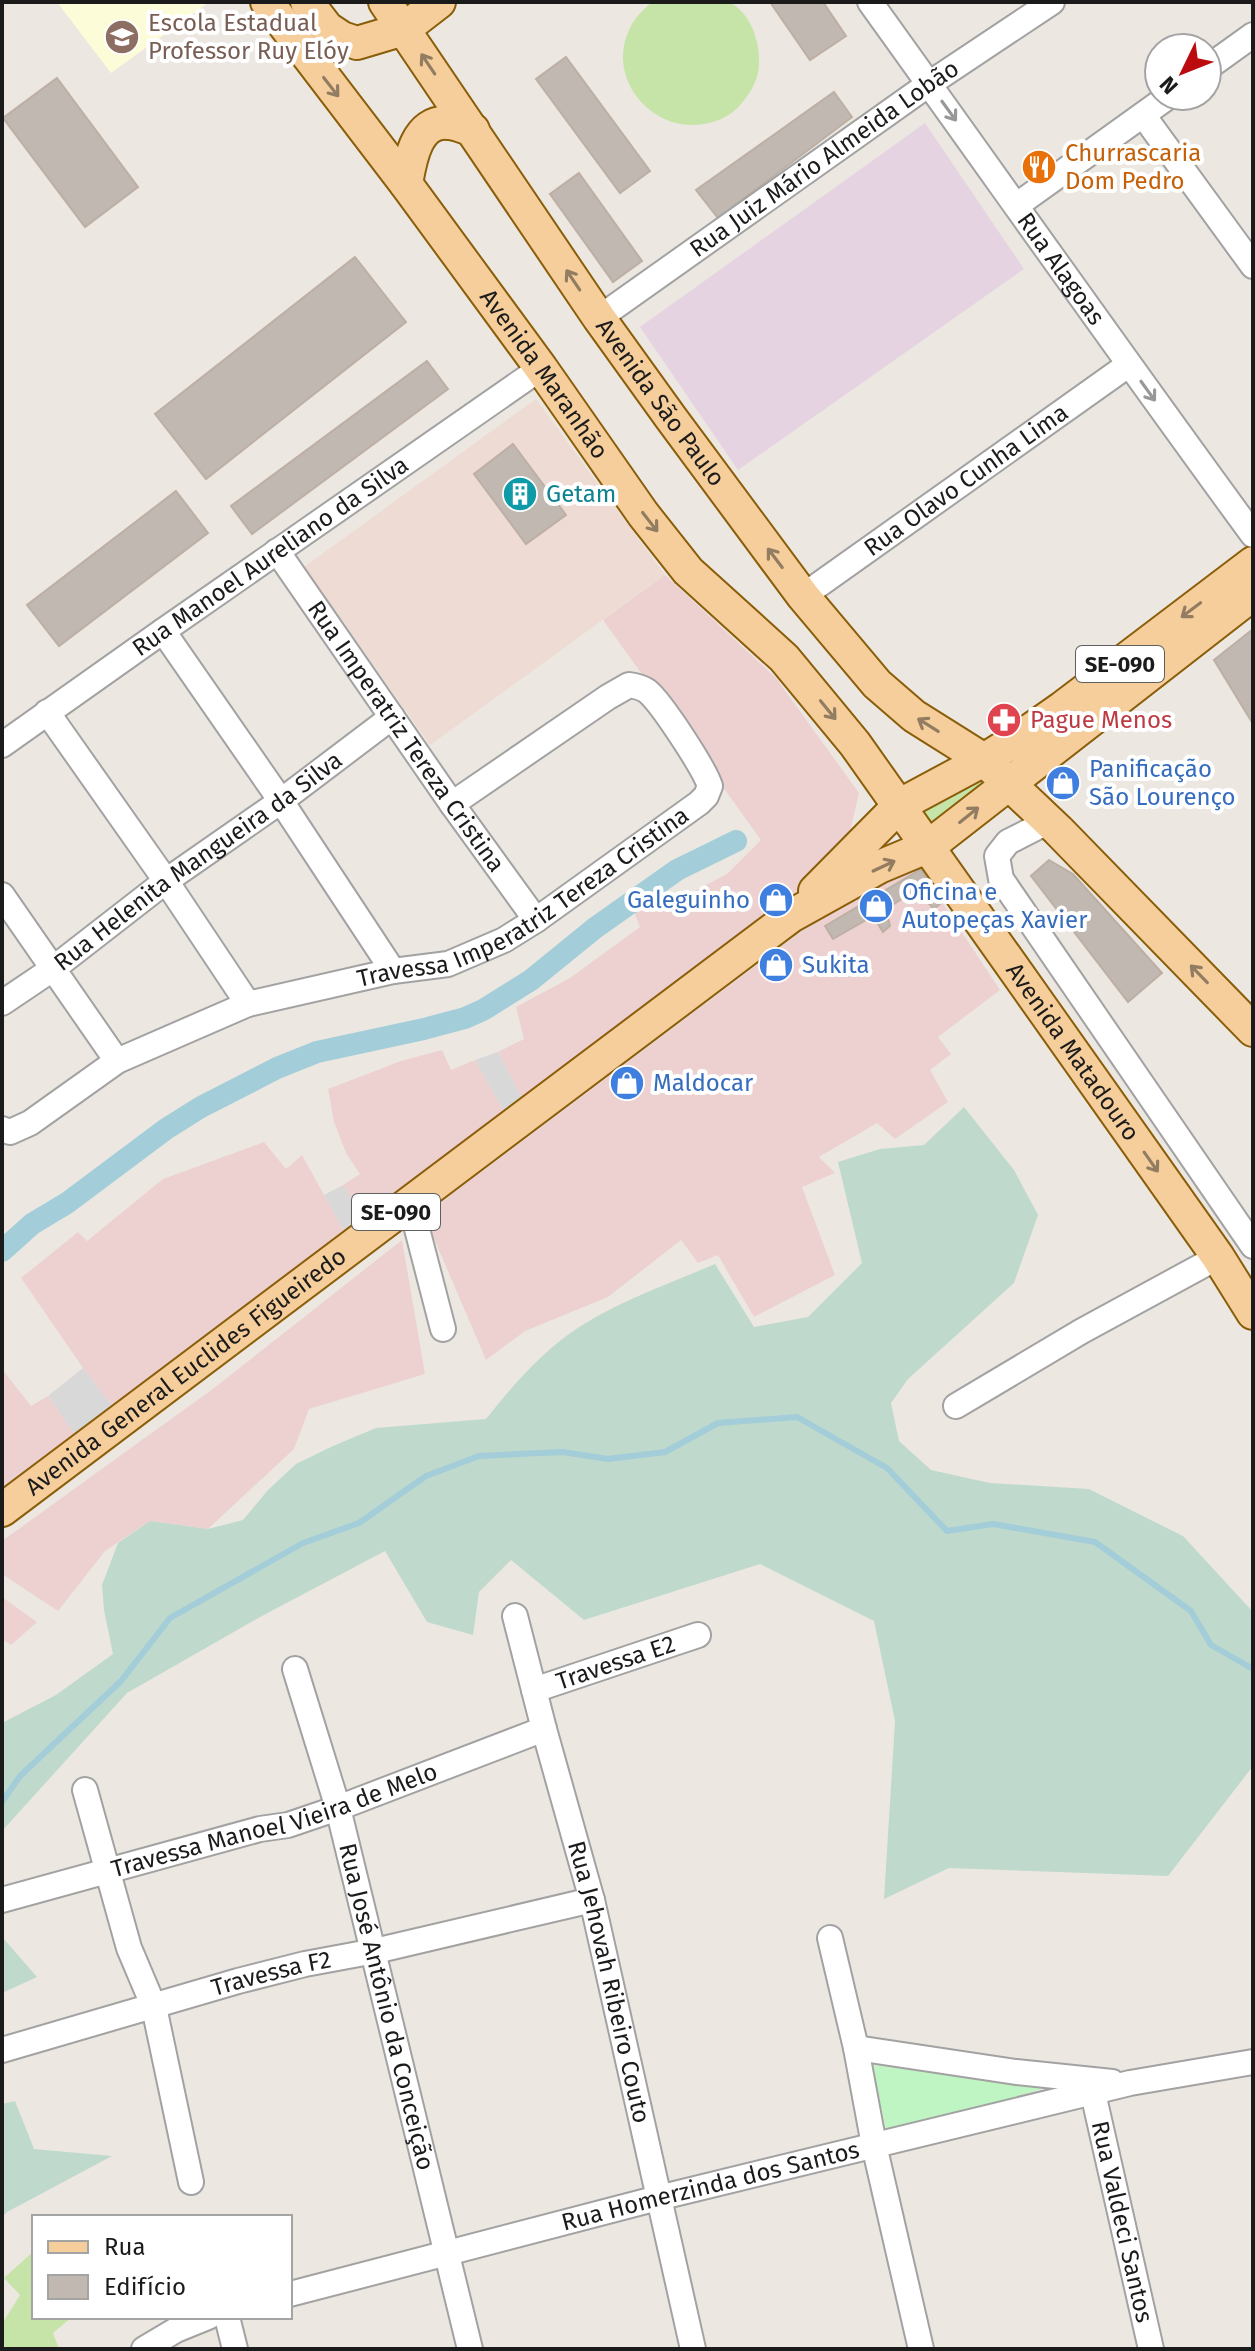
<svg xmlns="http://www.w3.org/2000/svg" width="1255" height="2351" font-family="'Fira Sans',sans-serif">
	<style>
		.residential { fill: #d9d8d8 }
		.commercial { fill: #edd1d0 }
		.industrial { fill: #e5d3e2 }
		.education { fill: #fdfcd9 }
		.military { fill: #eedbd4 }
		.grass { fill: #c7e4a8 }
		.wetland { fill: #bfd9cd }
		.park { fill: #bef5c2 }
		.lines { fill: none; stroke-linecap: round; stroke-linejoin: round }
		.stream { stroke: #a3cdd8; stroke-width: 6 }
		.canal { stroke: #a3cdd8; stroke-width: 22 }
		.building { fill: #c0b8b1; stroke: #bdafa4; stroke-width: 2 }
		.minor-casing { stroke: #a2a2a2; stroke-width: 28 }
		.major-casing { stroke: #8a5d08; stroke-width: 36 }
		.minor { stroke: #fff; stroke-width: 24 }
		.major { stroke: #f6ce9c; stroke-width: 32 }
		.oneway { stroke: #937d62 }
		.oneway2 { stroke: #989898 }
		.labels { text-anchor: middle; stroke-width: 8; stroke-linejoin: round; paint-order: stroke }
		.shield { fill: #fff; stroke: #5f5f5f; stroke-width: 2 }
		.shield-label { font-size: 22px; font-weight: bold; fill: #1b1b1b }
		.education-label { font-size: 24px; fill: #785e54; stroke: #fff; text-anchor: start }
		.food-label { font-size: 24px; fill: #c56008; stroke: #fff; text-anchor: start }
		.street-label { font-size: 24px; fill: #1b1b1b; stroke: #fff }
		.culture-label { font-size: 24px; fill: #0d838f; stroke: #fff; text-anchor: start }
		.health-label { font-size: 24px; fill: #be3a42; stroke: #fff; text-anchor: start }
		.shop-label { font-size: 24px; fill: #366cbe; stroke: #fff; text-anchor: start }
	</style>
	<rect width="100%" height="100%" fill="#ece8e1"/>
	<g class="residential">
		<path d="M498 1052 526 1106 507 1117 475 1060Z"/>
		<path d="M343 1185 364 1218 345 1233 324 1195Z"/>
		<path d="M83 1368 113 1407 77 1438 48 1396Z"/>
	</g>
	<g class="commercial">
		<path d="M665 575 776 678 859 793 848 840 788 911 526 1106 498 1052 524 1039 516 1007 570 978 640 927 634 912 662 898 687 895 727 874 761 840 603 620Z"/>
		<path d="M917 864 1000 990 938 1037 951 1054 930 1070 948 1102 895 1139 877 1123 819 1157 835 1173 802 1187 835 1275 754 1317 718 1255 698 1263 681 1240 608 1297 525 1331 486 1360 424 1215 822 916Z"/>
		<path d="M442 1050 451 1070 475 1060 507 1117 364 1218 343 1185 360 1174 346 1153 334 1122 328 1089 401 1061Z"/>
		<path d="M264 1142 286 1169 302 1155 345 1233 113 1407 83 1368 21 1278 78 1232 87 1241 163 1179Z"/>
		<path d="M402 1240 425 1374 309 1409 294 1449 208 1529 150 1521 105 1551 58 1611 2 1574V1541L214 1388Z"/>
		<path d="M2 1369 31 1406 48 1396 77 1438 2 1495Z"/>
		<path d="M2 1597 37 1622 11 1645 2 1639Z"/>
	</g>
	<path class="industrial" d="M925 123 1024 269 738 470 640 327Z"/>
	<path class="education" d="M57 2H209L111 73Z"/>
	<path class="military" d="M536 399 665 575 430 745 304 567Z"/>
	<g class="grass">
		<path d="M652 2H730C750 14 759 38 759 60 760 77 752 91 741 104 732 115 718 122 704 124 653 133 606 80 629 30 634 18 643 10 652 2Z"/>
		<path d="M980 772 990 784 925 828 912 810Z"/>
		<path d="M34 2251V2317H72L53 2333 59 2349H2L5 2346 2 2343V2324L20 2295 4 2278Z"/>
	</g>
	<g class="wetland">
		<path d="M964 1107 1014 1170 1038 1215 1014 1283 908 1379 891 1403 899 1441 931 1470 990 1483 1089 1489 1183 1536 1253 1612V1766L1168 1876 949 1868 884 1899 895 1721 874 1621 760 1564 584 1620 511 1560 479 1592 473 1635 427 1622 385 1551 260 1617 127 1693 2 1831V1723L56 1695 113 1654 104 1610 102 1585 118 1543 150 1521 208 1529 243 1520 268 1490 296 1464 333 1446 376 1428 486 1419C510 1389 537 1357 569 1334 613 1303 666 1285 715 1264L754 1327 808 1317 862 1263 838 1162 880 1149 924 1145Z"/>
		<path d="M2 1937 37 1977 2 1993Z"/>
		<path d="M15 2101 34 2149 112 2156 7 2212 2 2217V2104Z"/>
	</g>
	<path class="park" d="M872 2065 1049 2087 887 2134Z"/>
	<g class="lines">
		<path class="stream" d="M2 1802 20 1776 121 1681 170 1618 303 1543 359 1523 426 1476 479 1456 563 1452 608 1459 665 1452 718 1423 797 1417 887 1468 947 1531 993 1524 1095 1542 1191 1611 1211 1645 1253 1669"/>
		<path class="canal" d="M2 1251 32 1224 67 1203 166 1129 201 1107 277 1068 317 1052 424 1029 465 1018 483 1010 531 980 595 928 677 870 736 841"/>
	</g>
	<g class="building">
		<path d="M770 2H823L846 36 810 60Z"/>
		<path d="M566 57 650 171 620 193 536 79Z"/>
		<path d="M57 78 138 187 85 227 3 118Z"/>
		<path d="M834 92 852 117 718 218 696 190Z"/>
		<path d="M579 173 642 261 613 282 550 194Z"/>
		<path d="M355 257 406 322 206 479 155 414Z"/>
		<path d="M427 361 448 389 252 534 231 506Z"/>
		<path d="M513 444 566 515 526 544 474 474Z"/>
		<path d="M176 491 208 533 59 646 27 605Z"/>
		<path d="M1253 629V724L1214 660Z"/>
		<path d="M1049 860 1073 874 1162 973 1128 1002 1031 876Z"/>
		<path d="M921 869 942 902 934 909 916 890 886 909 890 926 883 932 873 916 833 939 825 926Z"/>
	</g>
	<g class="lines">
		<g class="minor-casing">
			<g id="minor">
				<path id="s1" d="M870 2C998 180 1124 359 1253 535"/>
				<path d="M1207 68 1253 35"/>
				<path d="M1143 115 1253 266"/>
				<path d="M1017 205 1169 96"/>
				<path id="s2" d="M599 318 929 84 1052 2"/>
				<path id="s3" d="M277 551 452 804 536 920"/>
				<path id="s4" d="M803 596 1128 365"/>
				<path d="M163 631 281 801 393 971"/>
				<path d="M47 712 166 881 248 1004"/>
				<path id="s5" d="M2 745 163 631 541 368"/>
				<path d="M1049 821 1008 842 997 856 1001 879 1253 1246"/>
				<path d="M2 895 117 1061"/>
				<path id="s6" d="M2 1003 54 968 166 881 281 801 392 717"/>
				<path id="s7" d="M2 1129 10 1132 30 1123 117 1061 248 1004 393 971 448 964 504 940 536 920 699 803 706 796 710 786C704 768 661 702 647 691 641 687 636 686 629 685L608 697 452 804"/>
				<path d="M410 1202 443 1329"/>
				<path d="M956 1406 1082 1331 1218 1257"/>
				<path id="s8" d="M515 1616 544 1729 592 1900 693 2349"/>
				<path id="s9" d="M295 1669 338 1808 470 2349"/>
				<path id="s10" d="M534 1690 698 1635"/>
				<path d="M85 1790 129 1948 154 2007 191 2182"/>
				<path id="s11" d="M2 1900 260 1829 288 1825 338 1808 544 1729"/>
				<path d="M830 1938 856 2048 874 2145 921 2349"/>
				<path d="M856 2048 1016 2072 1112 2082"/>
				<path id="s12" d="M2 2050 238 1981 305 1964 375 1951 592 1900"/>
				<path id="s13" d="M1093 2093 1151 2349"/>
				<path id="s14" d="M290 2294 658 2198 1130 2083 1253 2062"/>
				<path d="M227 2317 235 2349"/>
				<path d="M144 2349 176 2330 208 2317"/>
			</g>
		</g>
		<g class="major-casing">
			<g id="major">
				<path id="s15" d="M267 2 406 184 541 368 643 514 688 571 784 658 855 744 1218 1257 1253 1313"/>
				<path d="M307 2 327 28 342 38 357 43 404 29 439 2"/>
				<path id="s16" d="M385 2 599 318 671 418 803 596 877 684 914 716 984 760 1058 830 1253 1030"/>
				<path d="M406 184C410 161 416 120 448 123 457 123 465 128 473 130"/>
				<path d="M815 891 900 805 984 760 1022 736 1062 708 1253 563"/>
				<path id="s17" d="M2 1510 791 916 879 867 929 846 1253 594"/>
			</g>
		</g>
		<use href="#minor" class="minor"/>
		<use href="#major" class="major"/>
	</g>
	<defs><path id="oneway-shaft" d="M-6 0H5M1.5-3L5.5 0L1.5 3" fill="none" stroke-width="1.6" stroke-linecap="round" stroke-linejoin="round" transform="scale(2)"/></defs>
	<g class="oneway">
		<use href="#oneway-shaft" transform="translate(428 64) rotate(-124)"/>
		<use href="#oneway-shaft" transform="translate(331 87) rotate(52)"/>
		<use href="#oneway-shaft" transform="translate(573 280) rotate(-124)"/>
		<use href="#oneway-shaft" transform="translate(650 522) rotate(52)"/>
		<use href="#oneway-shaft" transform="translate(775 558) rotate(-127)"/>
		<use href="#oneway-shaft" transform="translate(1191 610) rotate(143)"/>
		<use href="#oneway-shaft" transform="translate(828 710) rotate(51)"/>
		<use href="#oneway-shaft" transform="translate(928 725) rotate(-148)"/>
		<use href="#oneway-shaft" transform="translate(969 815) rotate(-39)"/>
		<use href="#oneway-shaft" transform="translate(884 866) rotate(-25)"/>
		<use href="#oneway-shaft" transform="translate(1199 974) rotate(-134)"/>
		<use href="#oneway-shaft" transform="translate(1151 1162) rotate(55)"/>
	</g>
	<g class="oneway2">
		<use href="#oneway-shaft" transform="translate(949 111) rotate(54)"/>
		<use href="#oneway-shaft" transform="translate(1148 391) rotate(54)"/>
	</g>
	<defs>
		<g id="school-disc" transform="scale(1.8)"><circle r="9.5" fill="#8d6e63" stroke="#fff"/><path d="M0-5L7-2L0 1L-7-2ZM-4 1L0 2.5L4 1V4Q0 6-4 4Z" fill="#fff"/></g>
		<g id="restaurant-disc" transform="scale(1.8)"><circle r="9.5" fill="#e8710a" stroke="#fff"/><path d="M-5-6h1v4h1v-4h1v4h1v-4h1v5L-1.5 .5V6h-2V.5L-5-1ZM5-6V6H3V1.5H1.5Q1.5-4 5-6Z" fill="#fff"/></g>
		<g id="building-disc" transform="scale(1.8)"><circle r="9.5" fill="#0f9aa8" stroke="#fff"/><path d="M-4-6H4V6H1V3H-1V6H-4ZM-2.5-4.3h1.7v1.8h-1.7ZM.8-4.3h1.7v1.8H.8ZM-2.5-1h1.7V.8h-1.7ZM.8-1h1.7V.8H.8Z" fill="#fff"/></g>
		<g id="pharmacy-disc" transform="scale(1.8)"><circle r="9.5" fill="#e0444e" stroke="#fff"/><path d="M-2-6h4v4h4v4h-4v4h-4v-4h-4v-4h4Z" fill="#fff"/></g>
		<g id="shop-disc" transform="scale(1.8)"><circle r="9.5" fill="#3f7fe0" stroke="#fff"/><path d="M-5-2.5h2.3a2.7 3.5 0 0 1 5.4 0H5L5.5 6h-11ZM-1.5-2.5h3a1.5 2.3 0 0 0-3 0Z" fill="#fff"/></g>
	</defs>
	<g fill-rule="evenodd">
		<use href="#school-disc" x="122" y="37"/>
		<use href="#restaurant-disc" x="1039" y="167"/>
		<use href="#building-disc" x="520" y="494"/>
		<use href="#pharmacy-disc" x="1004" y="720"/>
		<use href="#shop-disc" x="1063" y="783"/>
		<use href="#shop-disc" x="776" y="900"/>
		<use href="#shop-disc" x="876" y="906"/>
		<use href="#shop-disc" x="776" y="965"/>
		<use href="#shop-disc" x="627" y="1083"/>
	</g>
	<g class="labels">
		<g class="shield">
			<rect x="1076" y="646" width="88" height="36" rx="6"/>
			<rect x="352" y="1194" width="88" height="36" rx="6"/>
		</g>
		<g class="shield-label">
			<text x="1120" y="672">SE-090</text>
			<text x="396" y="1220">SE-090</text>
		</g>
		<g class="education-label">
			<text x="148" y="31">Escola Estadual<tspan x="148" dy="28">Professor Ruy Elóy</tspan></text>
		</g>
		<g class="food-label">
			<text x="1065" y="161">Churrascaria<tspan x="1065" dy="28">Dom Pedro</tspan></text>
		</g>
		<g class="street-label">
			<text dy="8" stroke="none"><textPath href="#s2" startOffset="276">Rua Juiz Mário Almeida Lobão</textPath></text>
			<text dy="8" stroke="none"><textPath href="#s1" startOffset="328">Rua Alagoas</textPath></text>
			<text dy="8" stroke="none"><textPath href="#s15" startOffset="464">Avenida Maranhão</textPath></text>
			<text dy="8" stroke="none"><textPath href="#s16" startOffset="486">Avenida São Paulo</textPath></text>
			<text dy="8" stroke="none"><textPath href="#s4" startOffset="200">Rua Olavo Cunha Lima</textPath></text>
			<text dy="8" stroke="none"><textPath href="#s5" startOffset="328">Rua Manoel Aureliano da Silva</textPath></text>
			<text dy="8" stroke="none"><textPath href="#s3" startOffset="226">Rua Imperatriz Tereza Cristina</textPath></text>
			<text dy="8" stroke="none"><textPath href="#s6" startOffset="242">Rua Helenita Mangueira da Silva</textPath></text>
			<text dy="8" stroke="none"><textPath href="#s7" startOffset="580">Travessa Imperatriz Tereza Cristina</textPath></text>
			<text dy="8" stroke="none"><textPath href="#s15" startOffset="1326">Avenida Matadouro</textPath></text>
			<text dy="8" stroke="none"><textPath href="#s17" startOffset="230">Avenida General Euclides Figueiredo</textPath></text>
			<text dy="8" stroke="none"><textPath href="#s10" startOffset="86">Travessa E2</textPath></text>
			<text dy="8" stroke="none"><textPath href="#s11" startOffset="284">Travessa Manoel Vieira de Melo</textPath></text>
			<text dy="8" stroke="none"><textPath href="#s12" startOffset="280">Travessa F2</textPath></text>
			<text dy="8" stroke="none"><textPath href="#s8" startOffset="378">Rua Jehovah Ribeiro Couto</textPath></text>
			<text dy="8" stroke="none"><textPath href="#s9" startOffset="350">Rua José Antônio da Conceição</textPath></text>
			<text dy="8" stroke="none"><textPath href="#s14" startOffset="434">Rua Homerzinda dos Santos</textPath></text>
			<text dy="8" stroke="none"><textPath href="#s13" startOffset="132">Rua Valdeci Santos</textPath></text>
		</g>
		<g class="culture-label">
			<text x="546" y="502">Getam</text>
		</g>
		<g class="health-label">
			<text x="1030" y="728">Pague Menos</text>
		</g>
		<g class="shop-label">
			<text x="1089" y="777">Panificação<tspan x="1089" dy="28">São Lourenço</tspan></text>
			<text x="902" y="900">Oficina e<tspan x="902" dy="28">Autopeças Xavier</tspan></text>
			<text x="750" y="908" text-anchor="end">Galeguinho</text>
			<text x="802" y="973">Sukita</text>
			<text x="653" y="1091">Maldocar</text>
		</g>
	</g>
	<rect width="1255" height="2351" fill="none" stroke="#1b1b1b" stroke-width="8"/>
	<rect x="32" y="2215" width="260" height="104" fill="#ffffff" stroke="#a4a4a4" stroke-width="2"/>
	<rect x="48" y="2241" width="40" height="12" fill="#f6ce9c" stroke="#a4a4a4" stroke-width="2"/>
	<text x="104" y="2255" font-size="24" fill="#1b1b1b">Rua</text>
	<rect x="48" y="2275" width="40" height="24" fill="#c0b8b1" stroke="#a4a4a4" stroke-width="2"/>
	<text x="104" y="2295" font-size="24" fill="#1b1b1b">Edifício</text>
	<g transform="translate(1183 72) rotate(227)"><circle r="38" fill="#ffffff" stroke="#a4a4a4" stroke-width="2"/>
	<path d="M0-6L14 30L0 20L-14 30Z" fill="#bb0b0e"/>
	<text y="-12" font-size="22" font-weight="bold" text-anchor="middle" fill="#1b1b1b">N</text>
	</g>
</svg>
